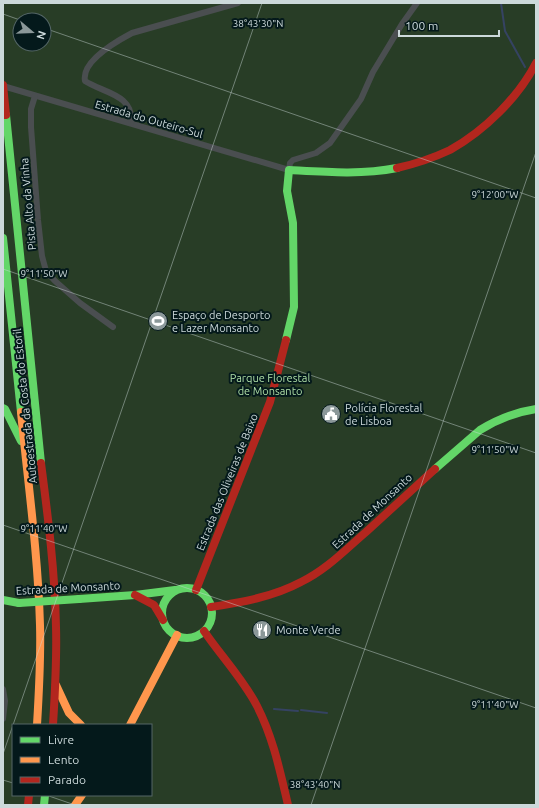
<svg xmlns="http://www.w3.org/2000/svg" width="539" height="808" font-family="Ubuntu,sans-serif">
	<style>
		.green { fill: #283d26; fill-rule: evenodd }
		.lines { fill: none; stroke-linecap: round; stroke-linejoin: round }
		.stream { stroke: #354362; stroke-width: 2 }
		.street { stroke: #4a4e50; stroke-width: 6 }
		.fast { stroke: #63d668; stroke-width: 8 }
		.slow { stroke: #ff974d; stroke-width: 8 }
		.jam { stroke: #b3261e; stroke-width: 8 }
		.fast-bridge { stroke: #63d668; stroke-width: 8 }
		.jam-bridge { stroke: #b3261e; stroke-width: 8 }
		.ticks { fill: none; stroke: #ccd9da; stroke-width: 1; stroke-opacity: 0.45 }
		.labels { text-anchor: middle; stroke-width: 4; stroke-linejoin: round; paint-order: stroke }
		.street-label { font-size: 11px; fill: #ccd9da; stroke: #04191b }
		.poi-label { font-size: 11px; fill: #ccd9da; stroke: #04191b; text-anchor: start }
		.park-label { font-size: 11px; fill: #b0dfa7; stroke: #04191b }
		.ticks-label { font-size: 10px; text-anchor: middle; fill: #ccd9da; stroke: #04191b; stroke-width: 4; stroke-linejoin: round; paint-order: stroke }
	</style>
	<rect width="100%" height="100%" fill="#121e1f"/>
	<path class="green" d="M3 3H536V805H3ZM20 20H44V44H20ZM13 725H151V795H13Z"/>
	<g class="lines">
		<g class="stream">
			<path d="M501 3 505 31 525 67"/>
			<path d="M274 709 298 711"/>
			<path d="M301 710 327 713"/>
		</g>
		<g class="street">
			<path d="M3 86 289 170 290 163 293 160 316 153 330 143 361 99 373 72 402 24 417 3"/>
			<path d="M35 96 31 109V127L38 220 42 256 46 271 55 281 80 303 113 327"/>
			<path d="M131 123C134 94 103 93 85 81 81 61 117 41 132 33L238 3"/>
			<path d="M3 689 5 701 3 719"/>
		</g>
		<g class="fast">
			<path d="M6 115 41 463"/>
			<path d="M3 238 21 412"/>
			<path d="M286 340 294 307 293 223 287 191 289 170C325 172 361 175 397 168"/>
			<path d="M3 408 5 409 21 441"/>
			<path d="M435 469 480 430C498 419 516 412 536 409"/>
			<circle cx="187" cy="613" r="25"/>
			<path d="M79 599 135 595 175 590"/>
			<path d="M3 600 19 603"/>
			<path d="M44 805 45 795"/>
		</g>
		<g class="slow">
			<path d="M21 412C28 483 38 554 40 625 41 658 39 692 37 725"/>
			<path d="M56 685 69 713 81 725"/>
			<path d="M130 725 177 635"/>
			<path d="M75 805 82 795"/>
		</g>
		<g class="jam">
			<path d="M397 168C415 164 433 158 450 150 484 131 518 98 536 63"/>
			<path d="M41 463C48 517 55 572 56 627 57 660 55 692 53 725"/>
			<path d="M196 590 270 402 286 340"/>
			<path d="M135 595 154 605 163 620"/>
			<path d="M211 607C242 602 273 597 301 582 326 570 345 550 366 532 389 511 412 490 435 469"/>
			<path d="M204 631C221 656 243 679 257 706 273 737 280 771 288 805"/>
			<path d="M28 805 29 795"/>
		</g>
		<path class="fast-bridge" d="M19 603 79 599"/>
		<path class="jam-bridge" d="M3 85 6 115"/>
	</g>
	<path class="ticks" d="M3 14 20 20M44 28 536 198M3 269 536 453M3 525 536 708M3 754 262 3M3 780 13 783M46 795 75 805M311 805 536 152"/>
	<defs>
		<g id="stadium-disc" transform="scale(1)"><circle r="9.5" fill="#8b9899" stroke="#04191b"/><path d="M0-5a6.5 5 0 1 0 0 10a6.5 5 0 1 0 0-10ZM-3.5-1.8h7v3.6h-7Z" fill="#fff"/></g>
		<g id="civic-disc" transform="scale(1)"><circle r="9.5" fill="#8b9899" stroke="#04191b"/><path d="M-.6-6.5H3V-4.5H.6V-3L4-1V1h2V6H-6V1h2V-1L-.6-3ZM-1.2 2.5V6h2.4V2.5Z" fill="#fff"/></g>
		<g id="restaurant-disc" transform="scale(1)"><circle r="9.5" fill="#8b9899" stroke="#04191b"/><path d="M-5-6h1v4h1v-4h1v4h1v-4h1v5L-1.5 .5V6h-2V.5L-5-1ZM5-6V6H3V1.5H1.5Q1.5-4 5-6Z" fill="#fff"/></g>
	</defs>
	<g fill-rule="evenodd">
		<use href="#stadium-disc" x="158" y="321"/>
		<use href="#civic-disc" x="331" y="414"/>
		<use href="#restaurant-disc" x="262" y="630"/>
	</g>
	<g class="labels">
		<g class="street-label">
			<text transform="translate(149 119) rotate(16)" y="4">Estrada do Outeiro-Sul</text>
			<text transform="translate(28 204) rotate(-95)" y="4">Pista Alto da Vinha</text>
			<text transform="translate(25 406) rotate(-96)" y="4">Autoestrada da Costa do Estoril</text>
			<text transform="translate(227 482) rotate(-68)" y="4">Estrada das Oliveiras de Baixo</text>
			<text transform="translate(372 511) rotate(-43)" y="4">Estrada de Monsanto</text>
			<text transform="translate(68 588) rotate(-3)" y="4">Estrada de Monsanto</text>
		</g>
		<g class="poi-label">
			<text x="172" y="319">Espaço de Desporto<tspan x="172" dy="13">e Lazer Monsanto</tspan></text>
			<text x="345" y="412">Polícia Florestal<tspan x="345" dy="13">de Lisboa</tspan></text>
			<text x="276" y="634">Monte Verde</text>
		</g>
		<g class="park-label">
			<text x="270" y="382">Parque Florestal<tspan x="270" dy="13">de Monsanto</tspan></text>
		</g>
	</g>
	<g class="ticks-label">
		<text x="258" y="27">38°43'30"N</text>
		<text x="495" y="198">9°12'00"W</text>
		<text x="44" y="277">9°11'50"W</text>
		<text x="495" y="453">9°11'50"W</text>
		<text x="44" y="532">9°11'40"W</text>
		<text x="495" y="708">9°11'40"W</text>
		<text x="315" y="788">38°43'40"N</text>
	</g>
	<rect width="539" height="808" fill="none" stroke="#ccd9da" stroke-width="8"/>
	<rect x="12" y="724" width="140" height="72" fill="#04191b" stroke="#546667"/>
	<rect x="20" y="737" width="20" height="6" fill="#63d668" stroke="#546667"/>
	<text x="48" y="744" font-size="12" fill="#ccd9da">Livre</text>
	<rect x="20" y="757" width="20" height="6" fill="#ff974d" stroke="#546667"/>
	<text x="48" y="764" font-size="12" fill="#ccd9da">Lento</text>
	<rect x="20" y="777" width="20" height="6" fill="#b3261e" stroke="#546667"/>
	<text x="48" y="784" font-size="12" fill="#ccd9da">Parado</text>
	<g transform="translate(32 32) rotate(109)"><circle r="19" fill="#04191b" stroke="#546667"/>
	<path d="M0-3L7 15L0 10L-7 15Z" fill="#8b9899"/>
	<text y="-6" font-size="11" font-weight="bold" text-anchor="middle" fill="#ccd9da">N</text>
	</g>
	<path d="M399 30v6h100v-6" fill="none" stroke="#ccd9da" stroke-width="2"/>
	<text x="405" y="30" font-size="12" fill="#ccd9da" stroke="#04191b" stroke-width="3" paint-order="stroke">100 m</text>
</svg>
